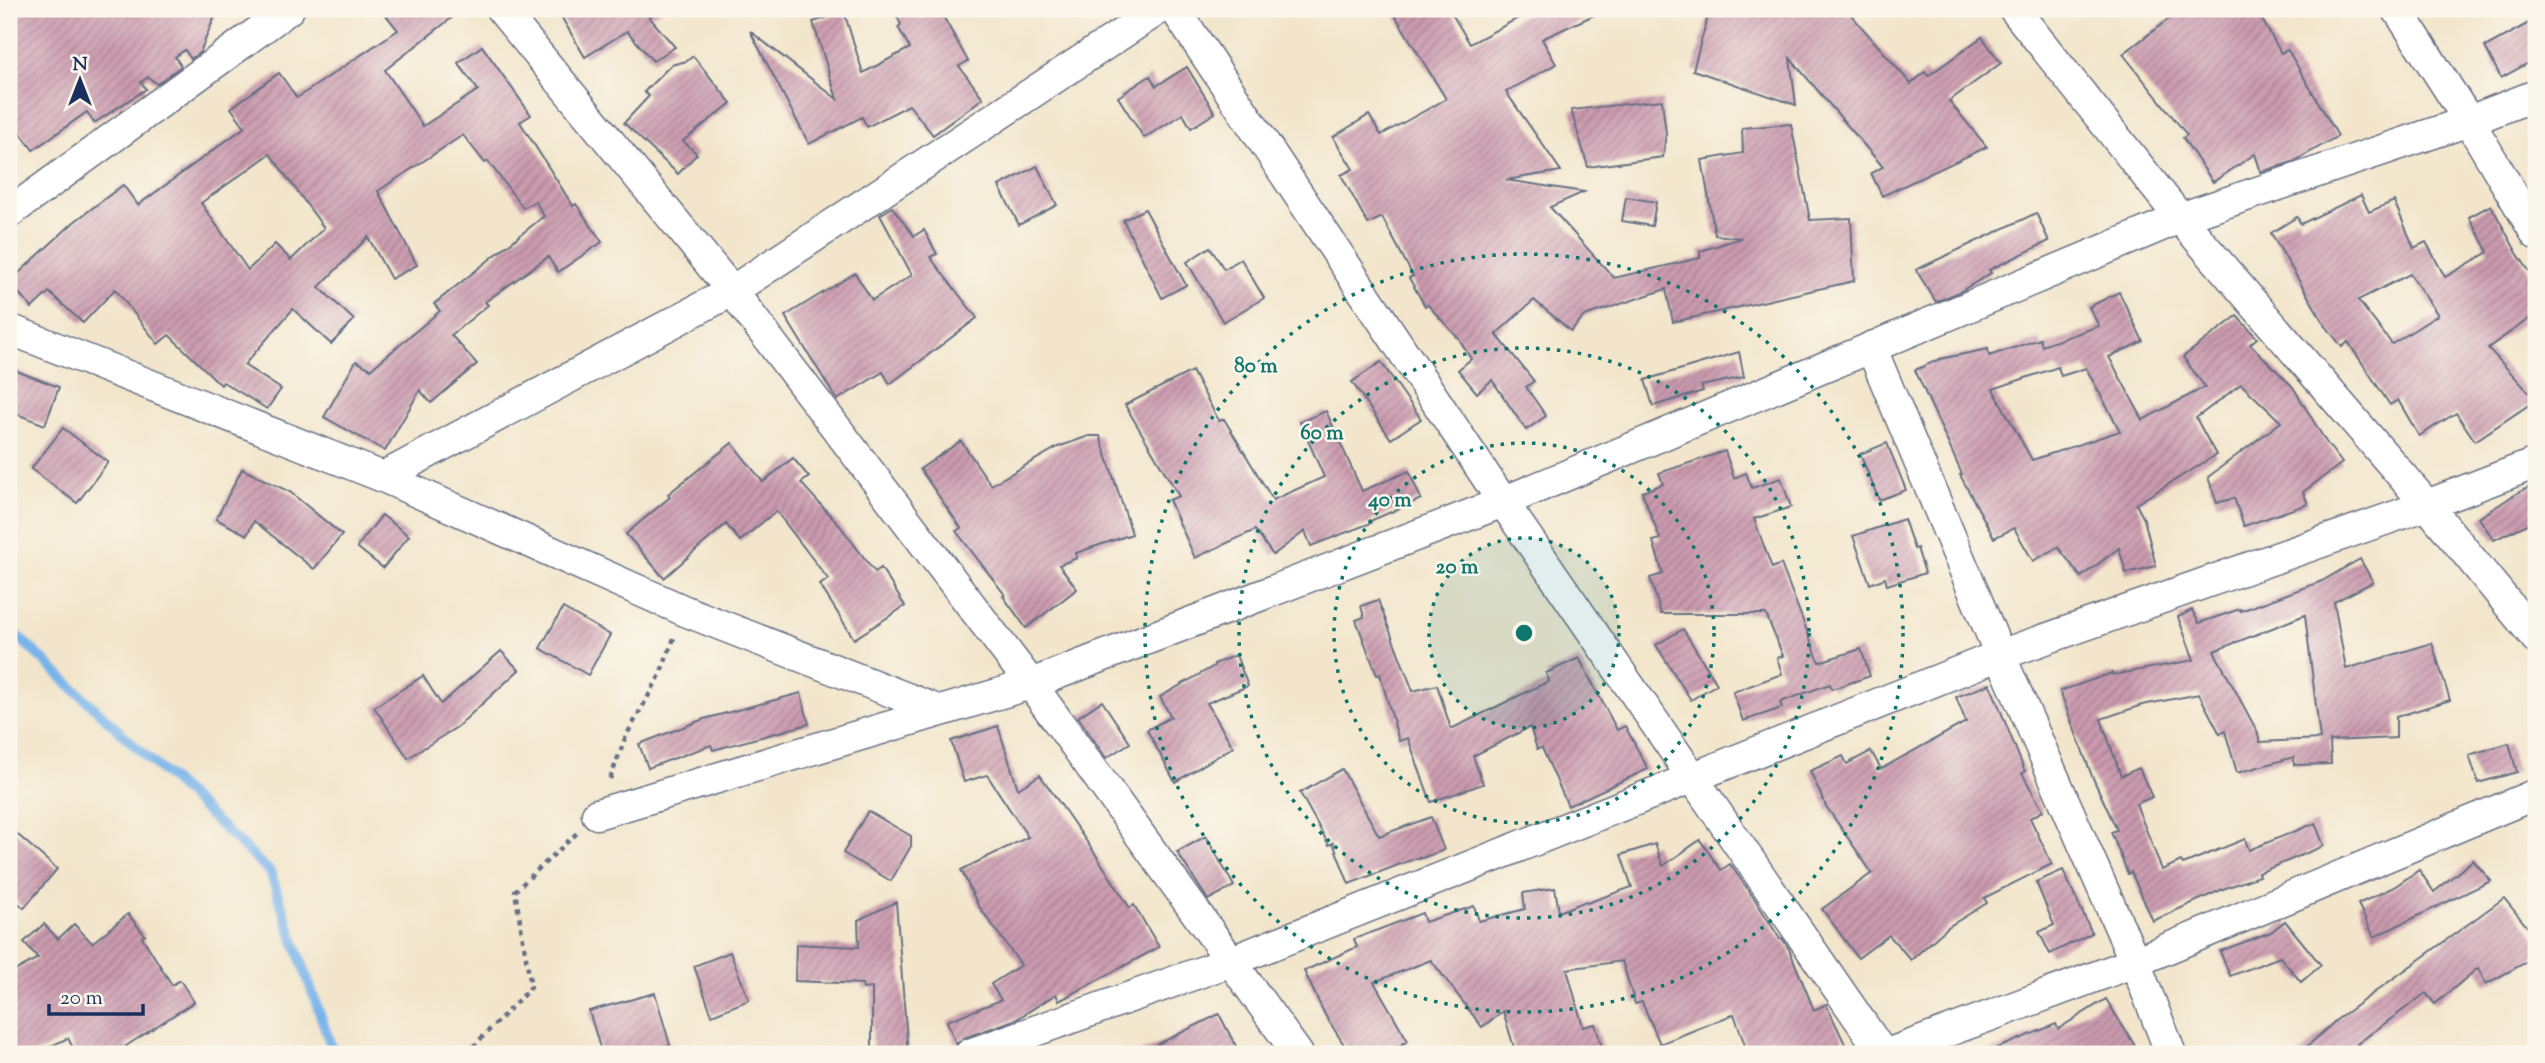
<svg xmlns="http://www.w3.org/2000/svg" width="2545" height="1063" font-family="'Sorts Mill Goudy',serif">
	<style>
		.lines { fill: none; stroke-linecap: round; stroke-linejoin: round }
		.stream { stroke: #78b4ea; stroke-width: 10 }
		.building { fill: url(#building-hatch); fill-rule: evenodd }
		.street-casing { stroke: #666f84; stroke-width: 33 }
		.path { stroke: #666f84; stroke-width: 4.5; stroke-dasharray: 5 5; stroke-linecap: butt }
		.street { stroke: #fff; stroke-width: 30 }
		.ring { fill: none; stroke: #0f766e; stroke-width: 3.5; stroke-dasharray: 3.5 7 }
		.centre { fill: #0f766e; stroke: #fbf7ec; stroke-width: 3.5 }
		.ring-label { font-size: 21px; text-anchor: middle; font-weight: bold; fill: #0f766e; stroke: #fbf7ec; stroke-width: 5; stroke-linejoin: round; paint-order: stroke }
	</style>
	<defs>
		<pattern id="building-hatch" width="6" height="6" patternUnits="userSpaceOnUse" patternTransform="scale(1.75)"><rect width="6" height="6" fill="#cb9aae"/><path d="M-1 1l2-2M0 6l6-6M5 7l2-2" fill="none" stroke="#a47e91"/></pattern>
	</defs>
	<rect width="100%" height="100%" fill="#fbf7ec"/>
	<filter id="ink" filterUnits="userSpaceOnUse"><feTurbulence type="fractalNoise" baseFrequency=".0143" numOctaves="2"/><feDisplacementMap in="SourceGraphic" scale="14" xChannelSelector="R" yChannelSelector="G"/><feConvolveMatrix kernelMatrix="1 2 1 2 8 2 1 2 1" color-interpolation-filters="sRGB"/></filter>
	<filter id="wash" filterUnits="userSpaceOnUse"><feTurbulence type="fractalNoise" baseFrequency=".00686" numOctaves="4" result="noise"/><feDisplacementMap in="SourceGraphic" scale="28" xChannelSelector="R" yChannelSelector="G"/><feGaussianBlur stdDeviation="1.57" result="paint"/><feColorMatrix in="noise" values="0 0 0 0 0 0 0 0 0 0 0 0 0 0 0 0 0 1.4 0 .05"/><feComposite in="paint" operator="in"/></filter>
	<g filter="url(#wash)">
		<rect width="100%" height="100%" fill="#f2e5cb"/>
		<g class="lines">
			<path class="stream" d="M9 628 270 872 334 1054"/>
		</g>
		<g id="blocks">
			<g class="building">
				<path d="M9 9H218L200 52 191 59 185 50 175 57 181 66 157 84 148 77 141 82 146 89 94 123 87 112 33 150 9 117Z"/>
				<path d="M381 9H463L385 70 423 126 478 90 458 63 482 46 531 115 520 122 573 206 576 204 602 242 558 272 548 257 485 302 488 305 451 335 477 364 431 403 420 390 385 451 324 417 356 361 371 369 440 311 434 304 544 216 535 201 523 208 488 161 485 163 463 135 378 191 417 265 391 279 368 237 319 287 354 320 331 344 293 309 244 365 281 389 267 409 223 382 221 385 169 335 158 344 115 289 83 323 49 292 32 308 9 282 74 222 123 185 138 205 245 127 231 108 279 73 297 98 398 30ZM270 154 324 228 291 260 275 244 248 270 201 203Z"/>
				<path d="M577 9H663L649 17 675 47 653 61 627 31 585 57 562 18Z"/>
				<path d="M894 9H939L968 61 959 66 983 98 933 135 909 105 867 127 862 117 809 144 750 31 837 99 813 22 844 12 863 73 910 48 898 27 901 25Z"/>
				<path d="M1391 9H1449L1470 44 1535 9H1607L1542 39 1556 64 1506 92 1561 171 1506 180 1584 192 1550 207 1614 278 1700 258V251L1741 238 1715 235 1702 160 1743 153 1742 128 1791 124 1810 220 1851 218 1854 281 1673 322 1666 289 1584 316 1571 331 1534 300 1496 334 1534 381 1526 387 1546 416 1526 430 1492 380 1477 393 1458 370 1471 359 1459 339 1428 305 1425 306 1409 278 1413 276 1382 217 1368 224 1341 175 1353 169 1333 137 1369 115 1381 135 1446 99Z"/>
				<path d="M1710 9H1846L1911 84 1925 72 1928 76 1982 37 2001 63 1949 101 1987 147 1882 196 1871 173 1883 167 1790 58 1796 105 1693 70Z"/>
				<path d="M2182 9H2256L2281 53 2288 50 2338 136 2293 162 2261 172 2255 154 2213 182 2183 138 2187 135 2123 54Z"/>
				<path d="M2536 19V59L2501 78 2485 47Z"/>
				<path d="M693 56 731 103 683 141 697 154 678 174 624 123 649 96 644 92 671 65 687 61Z"/>
				<path d="M1187 67 1215 113 1191 128 1183 114 1144 138 1118 97 1150 76 1156 86Z"/>
				<path d="M1662 100 1666 134 1663 157 1588 167 1571 110Z"/>
				<path d="M1037 166 1057 205 1019 225 999 186Z"/>
				<path d="M2361 195 2369 212 2394 201 2414 248 2426 242 2445 277 2488 252 2469 217 2491 205 2517 253 2536 281V314L2488 348 2536 400 2475 441 2456 413 2419 436 2398 400 2390 405 2348 342 2342 347 2325 325 2271 233 2297 217 2301 224ZM2410 274 2438 315 2392 344 2358 300Z"/>
				<path d="M1626 197 1656 202 1652 226 1622 221Z"/>
				<path d="M892 207 914 236 924 230 937 254 930 257 977 318 890 384 883 372 837 400 785 316 855 273 872 300 912 275 880 215Z"/>
				<path d="M1145 209 1186 285 1162 298 1123 220Z"/>
				<path d="M2036 213 2049 241 1989 270 1991 273 1961 291 1936 302 1916 270Z"/>
				<path d="M1210 247 1224 269 1241 259 1264 298 1223 322 1187 262Z"/>
				<path d="M2119 292 2143 341 2109 357 2143 420 2205 387 2183 357 2237 316 2257 338 2250 344 2293 387 2326 442 2342 463 2303 492 2308 504 2244 526 2234 498 2217 503 2208 477 2281 422 2241 384 2196 418 2216 455 2136 504 2144 519 2156 566 2126 573 2119 548 2081 577 2058 547 2033 561 2014 528 1994 538 1960 475 1962 474 1915 370 1940 359 1988 349 1989 356 2040 339 2042 346 2099 326 2089 307ZM2058 367 2061 376 2086 368 2120 431 2032 460 1993 389Z"/>
				<path d="M1739 352 1744 377 1701 386 1703 391 1653 406 1645 380Z"/>
				<path d="M1381 362 1421 419 1391 439 1352 382Z"/>
				<path d="M9 368 59 387 45 425 9 411Z"/>
				<path d="M1192 371 1219 421 1224 419 1273 500 1324 477 1300 422 1326 411 1362 491 1409 471 1421 499 1370 521 1371 523 1311 546 1305 531 1273 555 1255 530 1195 558 1169 500 1179 496 1125 405Z"/>
				<path d="M63 428 108 462 77 503 31 469Z"/>
				<path d="M1089 436H1100L1132 534 1076 553 1077 558 1059 565 1077 589 1026 628 1003 596 1005 595 956 531 961 528 920 469 961 441 991 485 1058 447Z"/>
				<path d="M732 443 763 482 793 458 809 477 801 483 840 526 875 572 881 568 905 606 854 639 820 585 828 579 776 511 740 541 726 524 664 578 626 534 670 497 668 494Z"/>
				<path d="M1887 443 1906 490 1879 500 1860 454Z"/>
				<path d="M1725 451 1734 478 1746 473 1752 488 1781 478 1791 507 1754 519 1772 568 1781 564 1819 662 1861 649 1870 676 1832 689 1830 684 1780 702 1782 708 1743 721 1733 692 1782 674 1777 658 1783 656 1766 614H1661L1650 578 1663 574 1653 541 1660 539 1642 492 1663 484 1659 473Z"/>
				<path d="M242 469 290 492 342 535 314 569 254 521 247 535 216 519Z"/>
				<path d="M2536 484V520L2494 540 2479 518 2517 493Z"/>
				<path d="M382 515 409 536 383 568 357 547Z"/>
				<path d="M1904 519 1914 549 1917 548 1925 573 1887 585 1885 578 1870 584 1853 536Z"/>
				<path d="M2360 559 2373 582 2334 602 2346 669 2432 643 2450 700 2396 717V738L2330 741 2331 764 2294 765V757L2237 773 2225 731 2220 734 2199 694 2142 705 2101 719 2121 776 2139 768 2152 797 2136 804 2162 870 2181 861 2183 864 2245 839 2249 850 2315 823 2324 846 2258 873 2259 876 2223 889 2153 921 2131 872 2128 874 2111 832 2117 830 2092 776 2060 691 2112 673 2113 675 2194 660 2178 617 2192 610 2199 623 2240 609 2241 611 2322 581ZM2305 615 2320 739 2260 742 2257 731 2214 651Z"/>
				<path d="M1378 600 1413 691 1437 685 1451 729 1549 681 1546 673 1579 658 1617 730 1625 726 1648 769 1568 806 1542 748 1537 749 1530 727 1473 756 1483 784 1431 802 1408 738 1399 741 1380 674 1377 675 1356 620 1364 617 1361 606Z"/>
				<path d="M563 608 610 635 588 675 540 648Z"/>
				<path d="M1683 629 1717 684 1691 700 1656 645Z"/>
				<path d="M501 651 519 670 457 727 408 758 374 707 423 676 441 704Z"/>
				<path d="M1236 655 1248 686 1207 703 1233 747 1175 782 1147 730 1171 717 1160 697 1214 666V664Z"/>
				<path d="M1990 684 2025 772 2022 773 2043 811 2030 818 2052 864 1984 898 1987 903 1948 927 1911 960 1889 935 1858 958 1822 909 1872 873 1826 806 1810 771 1843 756 1847 764 1871 751 1881 769 1966 722 1956 697Z"/>
				<path d="M801 693 809 724 713 750 711 745 648 768 639 744 704 719Z"/>
				<path d="M1102 701 1130 743 1106 758 1078 717Z"/>
				<path d="M998 726 1018 789 1040 775 1096 855 1130 908 1134 905 1159 947 1059 1001 1056 994 1017 1019 964 1038 956 1044 947 1021 1001 1000 991 984 1021 965 978 905 961 870 1028 837 987 775 964 782 951 741Z"/>
				<path d="M2509 743 2517 772 2478 783 2469 755Z"/>
				<path d="M1342 769 1379 836 1431 817 1444 850 1419 859V857L1349 884 1333 843 1329 845 1300 793Z"/>
				<path d="M868 811 911 836V846L891 881 843 853Z"/>
				<path d="M9 827 57 869 24 908 9 895Z"/>
				<path d="M1206 836 1234 886 1208 900 1177 852Z"/>
				<path d="M1700 840 1721 870 1730 864 1756 901 1780 939 1782 938 1789 949 1814 1010 1826 1004 1846 1046 1828 1054H1748L1734 1014 1660 1044 1642 1002 1635 1004 1622 961 1567 969 1583 1027 1595 1024 1604 1054H1516L1503 1011 1482 1027 1431 960 1374 982 1408 1041 1384 1054H1350L1325 1015 1304 971 1357 947 1354 939 1422 913 1425 922 1474 906 1479 921 1525 909 1523 893 1555 888 1559 912 1586 901 1587 903 1632 887 1621 855 1655 844 1663 866Z"/>
				<path d="M2473 860 2491 881 2374 937 2358 904 2394 887 2419 870 2434 892Z"/>
				<path d="M2063 870 2092 933 2050 954 2039 932 2054 925 2036 882Z"/>
				<path d="M2504 898 2536 938V957L2486 984 2478 968 2435 1004 2426 993 2357 1044 2366 1054H2299L2335 1021Z"/>
				<path d="M896 902 908 1054H872V988L863 989 862 984 795 981 796 944 859 947 858 920Z"/>
				<path d="M128 914 145 935 142 937 172 985 180 980 194 1002 126 1046 130 1054H76L68 1038 34 1054H9V974L38 958 24 942 44 924 58 939 74 924 92 943Z"/>
				<path d="M2285 921 2321 965 2301 982 2280 957 2230 976 2220 951 2271 932Z"/>
				<path d="M730 952 749 1000 712 1015 694 966Z"/>
				<path d="M655 993 670 1045 636 1054H602L589 1011Z"/>
				<path d="M2106 999 2140 1054H1983L2056 1024 2058 1029Z"/>
				<path d="M1219 1014 1240 1054H1138Z"/>
			</g>
		</g>
	</g>
	<g filter="url(#ink)">
		<use href="#blocks" fill-opacity="0" stroke="#666f84" stroke-width="2"/>
		<g class="lines">
			<g class="street-casing">
				<g id="street">
					<path d="M501 9 732 291 1031 684 1298 1054"/>
					<path d="M1175 9 1503 502 1883 1054"/>
					<path d="M2014 9 2180 218 2427 505 2536 638"/>
					<path d="M2397 9 2469 121 2536 234"/>
					<path d="M9 213 289 9"/>
					<path d="M9 329 383 477 685 611 940 711"/>
					<path d="M1871 347 2000 655 2135 962 2171 1054"/>
					<path d="M383 477 732 291 1159 9"/>
					<path d="M597 814 1031 684 1503 502 2180 218 2469 121 2536 95"/>
					<path d="M970 1054 1232 961 2000 655 2427 505 2536 463"/>
					<path d="M1887 1054 2135 962 2536 794"/>
				</g>
			</g>
			<g class="path">
				<path d="M610 779 626 736 659 677 674 638"/>
				<path d="M466 1054 531 987 515 891 577 833"/>
			</g>
			<use href="#street" class="street"/>
		</g>
	</g>
	<circle cx="1524" cy="633" r="95" fill="#0f766e" fill-opacity=".12"/>
	<g class="ring">
		<circle cx="1524" cy="633" r="95"/>
		<circle cx="1524" cy="633" r="190"/>
		<circle cx="1524" cy="633" r="285"/>
		<circle cx="1524" cy="633" r="379"/>
	</g>
	<circle cx="1524" cy="633" r="10" class="centre"/>
	<g class="ring-label">
		<text x="1256" y="372">80 m</text>
		<text x="1322" y="439">60 m</text>
		<text x="1390" y="506">40 m</text>
		<text x="1457" y="573">20 m</text>
	</g>
	<rect width="2545" height="1063" fill="none" stroke="#fbf7ec" stroke-width="35"/>
	<g transform="translate(80 80)" stroke="#fbf7ec" stroke-width="5" paint-order="stroke">
	<path d="M0-5L12 26L0 18L-12 26Z" fill="#1b2f5e"/>
	<text y="-10" font-size="19" font-weight="bold" text-anchor="middle" fill="#1b2f5e">N</text>
	</g>
	<path d="M49 1004v10h94v-10" fill="none" stroke="#1b2f5e" stroke-width="3.5"/>
	<text x="60" y="1004" font-size="21" fill="#1b2f5e" stroke="#fbf7ec" stroke-width="5" paint-order="stroke">20 m</text>
</svg>
